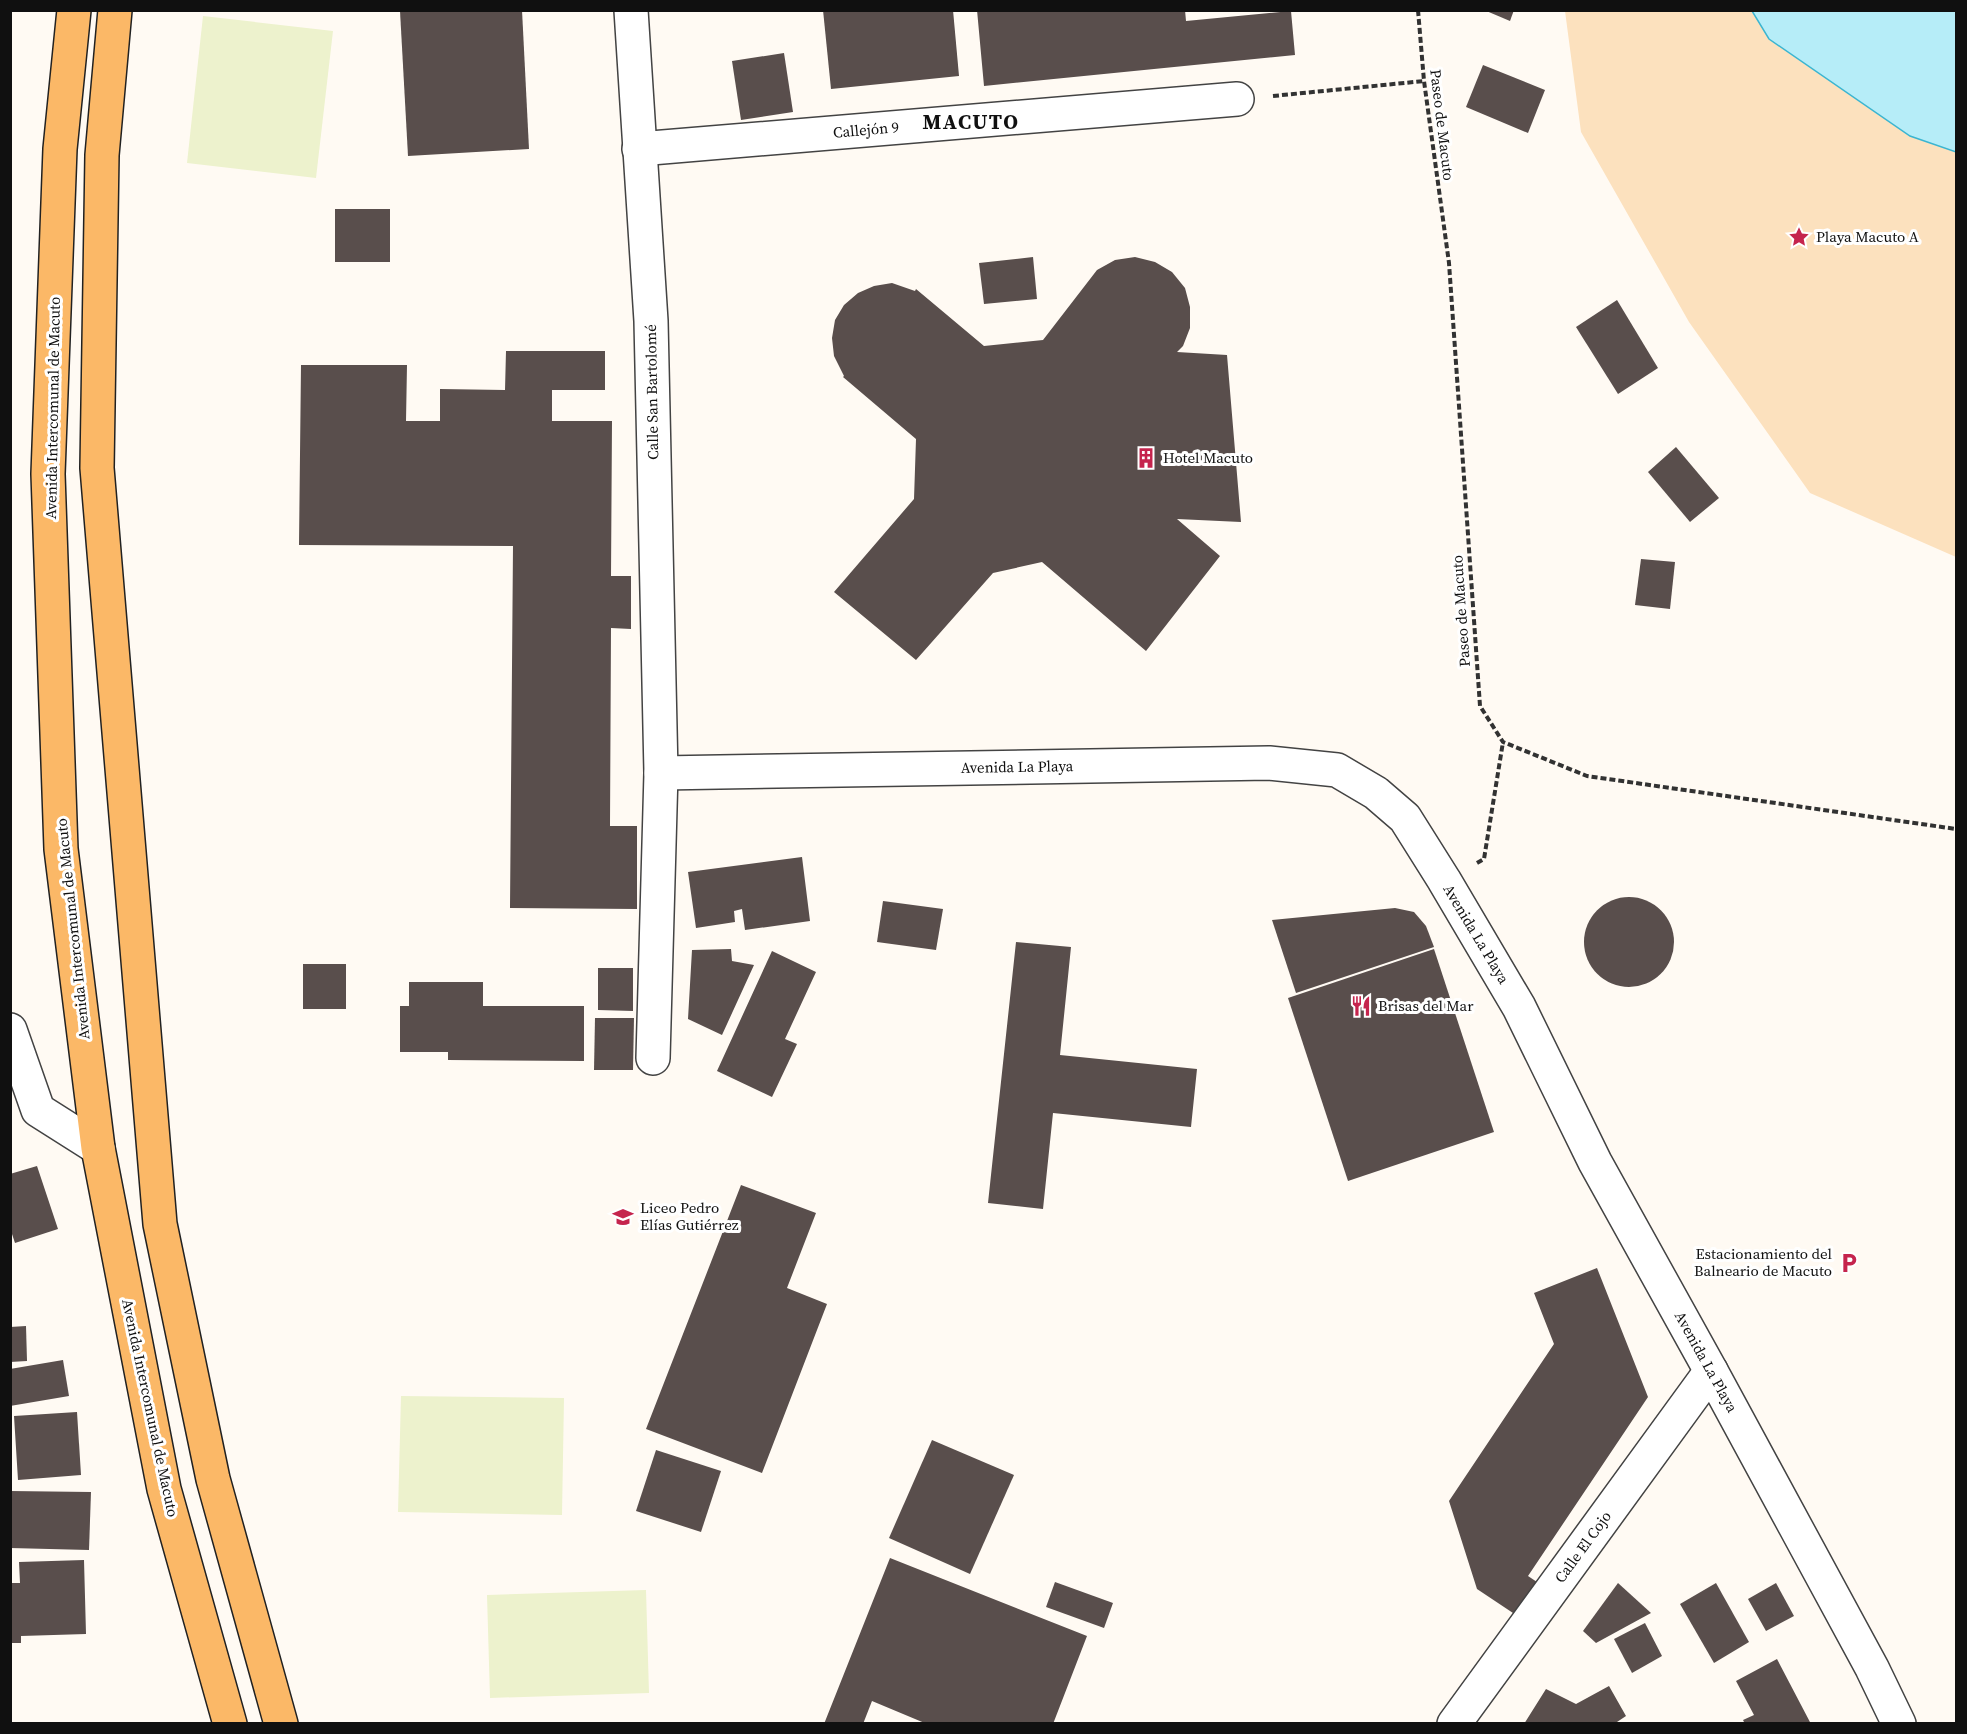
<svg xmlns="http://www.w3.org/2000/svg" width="1967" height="1734" font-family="'Source Serif 4',serif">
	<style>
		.sand { fill: #fce1be }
		.pitch { fill: #edf2cd }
		.water { fill: #b6edf8; stroke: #3bb5d1; stroke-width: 1.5 }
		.building { fill: #594e4c }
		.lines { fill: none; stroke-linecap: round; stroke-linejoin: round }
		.minor-casing { stroke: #434343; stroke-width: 36 }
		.major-casing { stroke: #212121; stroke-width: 36 }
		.path { stroke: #323232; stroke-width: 4; stroke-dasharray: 6 3; stroke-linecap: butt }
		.minor { stroke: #fff; stroke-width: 33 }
		.major { stroke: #fbb867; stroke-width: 33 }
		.labels { text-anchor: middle; stroke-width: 6; stroke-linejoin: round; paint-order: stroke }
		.street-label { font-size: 15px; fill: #101010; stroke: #fff }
		.poi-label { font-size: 15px; fill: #101010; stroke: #fff; text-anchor: start }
		.district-label { font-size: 21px; font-weight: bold; letter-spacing: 1.5px; fill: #101010; stroke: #fff }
	</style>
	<rect width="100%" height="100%" fill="#fffaf3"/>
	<path class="sand" d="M1565 11H1752L1770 39 1910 136 1956 152V557L1810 493 1689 322 1581 132Z"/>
	<g class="pitch">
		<path d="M203 16 333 31 316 178 187 163Z"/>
		<path d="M401 1396 564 1398 562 1515 398 1512Z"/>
		<path d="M646 1590 649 1693 490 1698 487 1595Z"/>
	</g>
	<path class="water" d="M1752 11H1956V152L1910 136 1769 39Z"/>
	<g class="building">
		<path d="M522 10 529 149 408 156 400 11Z"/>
		<path d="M823 10H953L959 76 831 89Z"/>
		<path d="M977 10H1185L1186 21 1291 11 1295 55 984 86Z"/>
		<path d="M1484 10H1514L1510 21Z"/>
		<path d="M784 53 793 112 741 120 732 61Z"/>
		<path d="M1483 65 1545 90 1528 133 1466 107Z"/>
		<rect x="335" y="209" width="55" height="53"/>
		<path d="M1033 257 1037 299 984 304 979 263Z"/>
		<path d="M1135 257 1155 262 1172 272 1185 288 1190 307V328L1183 346 1177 352 1227 355 1241 522 1177 519 1220 556 1146 651 1042 562 993 573 916 660 834 592 914 499 916 439 843 377 844 376 834 356 832 338 835 320 844 305 858 293 874 286 892 283 915 291 916 289 984 346 1043 340 1097 270 1115 260Z"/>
		<path d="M1617 300 1658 368 1618 394 1576 327Z"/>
		<path d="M506 351H605V390H552V421H612L611 576H631V629L611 628 610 826H637V909L510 908 513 546 299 545 301 365H407L406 421H440V389L505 390Z"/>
		<path d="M1676 447 1719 498 1690 522 1648 472Z"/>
		<path d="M1641 559 1675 562 1670 609 1635 605Z"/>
		<path d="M802 857 810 921 745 930 742 909 734 911 735 922 696 928 688 872Z"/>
		<circle cx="1629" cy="942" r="45"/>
		<path d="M883 901 943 909 936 950 877 942Z"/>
		<path d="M1395 908 1414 912 1426 926 1434 947 1296 993 1272 920Z"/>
		<path d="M1016 942 1071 947 1060 1055 1197 1069 1191 1127 1053 1113 1043 1209 988 1203Z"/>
		<path d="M731 949 732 961 754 965 722 1035 688 1019 692 950Z"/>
		<path d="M1434 949 1494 1132 1348 1181 1288 998Z"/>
		<path d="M772 951 816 972 785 1039 797 1044 772 1097 717 1071Z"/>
		<rect x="303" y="964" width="43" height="45"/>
		<path d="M598 968H633V1011L598 1010Z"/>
		<path d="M409 982H483V1006H584V1061L448 1060V1052H400V1006H409Z"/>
		<path d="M595 1018H634L633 1070H594Z"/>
		<path d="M37 1166 58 1229 15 1243 10 1228V1174Z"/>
		<path d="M741 1185 816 1213 787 1288 827 1304 762 1473 646 1429Z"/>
		<path d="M1597 1268 1648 1397 1528 1576 1540 1584 1519 1617 1477 1589 1449 1501 1554 1344 1534 1293Z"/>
		<path d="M26 1326 27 1361 10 1362V1327Z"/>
		<path d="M63 1360 69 1396 10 1406V1369Z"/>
		<path d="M77 1412 81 1475 18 1480 14 1416Z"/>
		<path d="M932 1440 1014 1475 970 1574 889 1538Z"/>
		<path d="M656 1450 721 1471 701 1532 636 1511Z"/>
		<path d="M10 1491 91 1492 89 1550 10 1548Z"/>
		<path d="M890 1558 1087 1636 1053 1724H927L872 1701 863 1724H824Z"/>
		<path d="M84 1560 86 1634 21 1636V1643H10V1583H20L19 1562Z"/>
		<path d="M1055 1582 1113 1603 1104 1628 1046 1607Z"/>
		<path d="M1618 1583 1651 1613 1596 1643 1583 1631Z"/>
		<path d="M1716 1583 1749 1642 1714 1663 1680 1604Z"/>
		<path d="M1776 1583 1794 1616 1766 1631 1748 1599Z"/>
		<path d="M1645 1623 1662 1656 1632 1673 1614 1639Z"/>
		<path d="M1777 1659 1811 1724H1745L1743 1720 1754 1715 1736 1681Z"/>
		<path d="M1609 1686 1626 1716 1614 1724H1524L1546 1689 1576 1704Z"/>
	</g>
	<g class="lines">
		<g class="minor-casing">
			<g id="minor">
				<path d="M631 10 651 321 661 773 653 1058"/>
				<path d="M639 149 1237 99"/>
				<path d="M661 773 1269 763 1337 770 1376 793 1405 818 1444 880 1519 1007 1595 1162 1711 1371 1872 1668 1899 1724"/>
				<path d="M10 1030 38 1110 98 1148"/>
				<path d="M1454 1724 1711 1371"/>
			</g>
		</g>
		<g class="major-casing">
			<g id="major">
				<path d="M74 10 60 149 48 474 61 849 98 1148 164 1489 230 1724"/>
				<path d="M115 10 102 155 97 468 160 1224 213 1479 281 1724"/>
			</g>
		</g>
		<g class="path">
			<path d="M1418 10 1424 81 1449 263 1480 706 1503 742 1587 776 1956 829"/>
			<path d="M1273 96 1424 81"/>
			<path d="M1477 863 1484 859 1503 742"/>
		</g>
		<use href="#minor" class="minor"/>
		<use href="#major" class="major"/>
	</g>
	<defs>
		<g id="sight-bare" transform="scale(1.62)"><path d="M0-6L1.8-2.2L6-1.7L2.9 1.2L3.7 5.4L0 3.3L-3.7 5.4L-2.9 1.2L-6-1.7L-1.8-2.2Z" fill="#c5244d" stroke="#fff" stroke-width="2.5" paint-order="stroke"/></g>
		<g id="building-bare" transform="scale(1.62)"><path d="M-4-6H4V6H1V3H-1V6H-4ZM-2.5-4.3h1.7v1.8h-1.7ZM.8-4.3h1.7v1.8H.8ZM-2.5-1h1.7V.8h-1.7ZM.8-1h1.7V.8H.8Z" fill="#c5244d" stroke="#fff" stroke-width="2.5" paint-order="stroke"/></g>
		<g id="restaurant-bare" transform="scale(1.62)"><path d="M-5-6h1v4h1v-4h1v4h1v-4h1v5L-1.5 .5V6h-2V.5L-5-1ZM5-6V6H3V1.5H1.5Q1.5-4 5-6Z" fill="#c5244d" stroke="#fff" stroke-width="2.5" paint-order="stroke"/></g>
		<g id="school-bare" transform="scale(1.62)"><path d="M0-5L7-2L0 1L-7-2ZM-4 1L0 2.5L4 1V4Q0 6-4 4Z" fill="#c5244d" stroke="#fff" stroke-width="2.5" paint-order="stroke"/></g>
		<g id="parking-bare" transform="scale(1.62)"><path d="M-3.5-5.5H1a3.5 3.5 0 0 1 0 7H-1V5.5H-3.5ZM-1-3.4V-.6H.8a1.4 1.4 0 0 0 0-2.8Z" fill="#c5244d" stroke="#fff" stroke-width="2.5" paint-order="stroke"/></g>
	</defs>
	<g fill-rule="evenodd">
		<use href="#sight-bare" x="1799" y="237"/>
		<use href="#building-bare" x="1146" y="458"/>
		<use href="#restaurant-bare" x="1361" y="1006"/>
		<use href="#school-bare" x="623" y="1217"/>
		<use href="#parking-bare" x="1849" y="1263"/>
	</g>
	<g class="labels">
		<g class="street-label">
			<text transform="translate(1442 125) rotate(83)" y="5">Paseo de Macuto</text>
			<text transform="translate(866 130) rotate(-5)" y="5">Callejón 9</text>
			<text transform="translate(652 392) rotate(-91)" y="5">Calle San Bartolomé</text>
			<text transform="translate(53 408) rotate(-89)" y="5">Avenida Intercomunal de Macuto</text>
			<text transform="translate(1461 611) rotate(-94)" y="5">Paseo de Macuto</text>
			<text transform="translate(1017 767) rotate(-1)" y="5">Avenida La Playa</text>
			<text transform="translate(73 929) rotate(-96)" y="5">Avenida Intercomunal de Macuto</text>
			<text transform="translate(1476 934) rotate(59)" y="5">Avenida La Playa</text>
			<text transform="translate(1706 1362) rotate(61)" y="5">Avenida La Playa</text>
			<text transform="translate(150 1408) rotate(78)" y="5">Avenida Intercomunal de Macuto</text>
			<text transform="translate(1583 1547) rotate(-54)" y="5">Calle El Cojo</text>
		</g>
		<g class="poi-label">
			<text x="1816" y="242">Playa Macuto A</text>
			<text x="1163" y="463">Hotel Macuto</text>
			<text x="1378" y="1011">Brisas del Mar</text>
			<text x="640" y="1213">Liceo Pedro<tspan x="640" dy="17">Elías Gutiérrez</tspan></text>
			<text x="1832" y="1259" text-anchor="end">Estacionamiento del<tspan x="1832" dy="17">Balneario de Macuto</tspan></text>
		</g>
		<g class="district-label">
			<text x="971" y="129">MACUTO</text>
		</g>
	</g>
	<rect width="1967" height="1734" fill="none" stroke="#101010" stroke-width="24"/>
</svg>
